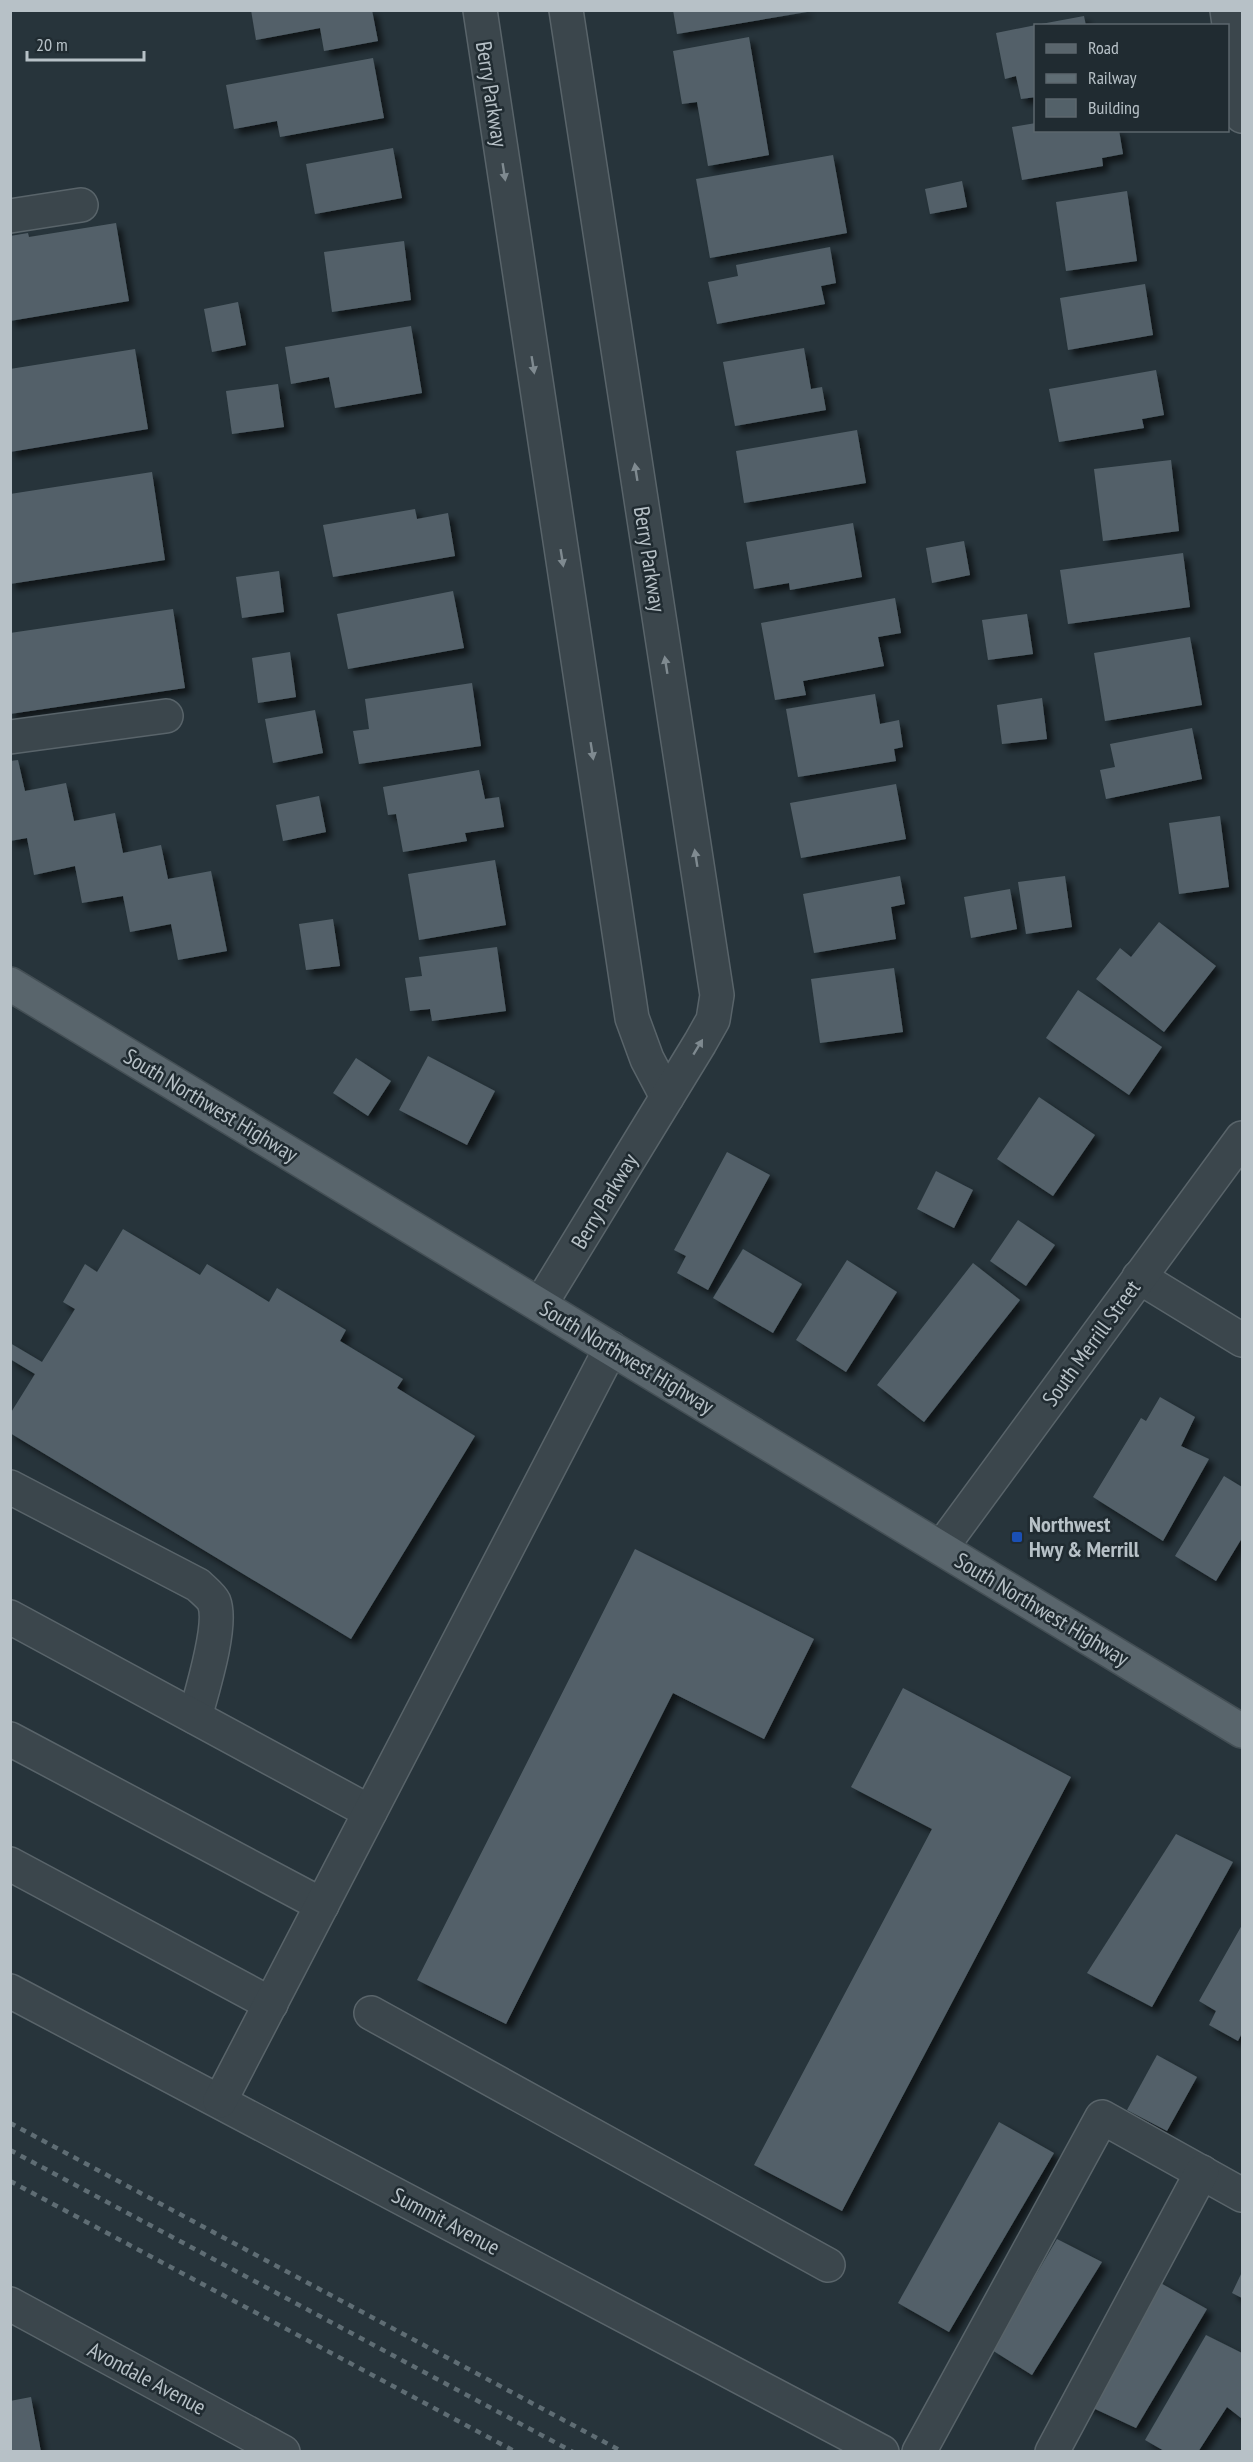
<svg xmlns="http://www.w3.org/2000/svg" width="1253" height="2462" font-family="'PT Sans Narrow',sans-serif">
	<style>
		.building { fill: #536169; filter: url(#shadow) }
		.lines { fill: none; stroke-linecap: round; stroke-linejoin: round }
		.minor-casing { stroke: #59646a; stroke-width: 36 }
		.major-casing { stroke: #444f55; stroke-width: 36 }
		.minor { stroke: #3b464c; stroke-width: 33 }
		.major { stroke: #59656c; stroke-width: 33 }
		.rail { stroke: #5f6d74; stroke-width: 4.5; stroke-dasharray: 6 6; stroke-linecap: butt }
		.oneway { fill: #7f8a90 }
		.transit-dot { fill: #1a4fb4; stroke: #202b31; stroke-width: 2 }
		.labels { text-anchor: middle; stroke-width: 5; stroke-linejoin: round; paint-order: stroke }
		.street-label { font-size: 22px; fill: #b7c1c7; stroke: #202b31 }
		.poi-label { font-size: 22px; font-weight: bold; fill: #b7c1c7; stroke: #202b31; text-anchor: start }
	</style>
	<defs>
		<filter id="shadow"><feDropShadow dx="5.5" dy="5.5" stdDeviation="3" flood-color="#0009"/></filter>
	</defs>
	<rect width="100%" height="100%" fill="#27343b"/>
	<g class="building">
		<path d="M251 10H372L378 41 324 51 320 28 256 40Z"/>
		<path d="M673 10H807V12L677 34Z"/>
		<path d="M1084 16 1086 26H1041V24Z"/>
		<path d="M1036 25V97L1021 99 1016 76 1005 79 996 33Z"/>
		<path d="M749 37 769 155 708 166 697 102 682 104 673 51Z"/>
		<path d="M373 58 384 118 280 137 277 121 234 129 226 85Z"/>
		<path d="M1036 123V130H1119L1123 154 1102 158 1103 166 1022 180 1012 127Z"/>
		<path d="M393 148 402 198 315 214 306 164Z"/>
		<path d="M833 155 847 233 710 258 696 179Z"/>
		<path d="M962 181 967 207 930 214 925 189Z"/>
		<path d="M1127 191 1137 261 1066 271 1056 202Z"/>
		<path d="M116 223 129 301 10 321V236L28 233 29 237Z"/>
		<path d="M404 241 411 300 332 312 324 252Z"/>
		<path d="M830 247 836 283 821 286 825 304 717 324 708 282 738 276 736 265Z"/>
		<path d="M1145 284 1153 335 1068 350 1060 298Z"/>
		<path d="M238 302 246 345 212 352 204 309Z"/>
		<path d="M411 326 422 393 335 408 329 377 291 384 285 347Z"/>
		<path d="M804 348 811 389 822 387 826 410 735 426 723 362Z"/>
		<path d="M135 349 148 429 10 452V369Z"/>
		<path d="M1156 370 1164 415 1142 419 1144 428 1059 442 1049 389Z"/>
		<path d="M278 384 284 427 232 434 226 391Z"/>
		<path d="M857 430 866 483 744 503 736 451Z"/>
		<path d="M1171 460 1179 531 1103 541 1094 469Z"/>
		<path d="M152 472 165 560 10 584V494Z"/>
		<path d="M415 509 417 519 448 513 455 556 333 577 323 525Z"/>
		<path d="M853 523 862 577 790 590 789 583 754 589 746 542Z"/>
		<path d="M964 541 970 575 932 583 926 548Z"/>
		<path d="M1183 553 1190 607 1068 624 1060 570Z"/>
		<path d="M279 571 284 612 242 618 236 577Z"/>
		<path d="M453 591 464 648 348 669 337 614Z"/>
		<path d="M895 598 901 633 878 637 884 666 803 681 806 695 775 700 761 623Z"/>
		<path d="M173 609 185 688 10 714V633Z"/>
		<path d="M1027 614 1033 654 988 660 982 620Z"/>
		<path d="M1190 637 1202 705 1105 721 1094 653Z"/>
		<path d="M290 652 296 697 258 703 252 658Z"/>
		<path d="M472 683 481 746 359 764 353 731 369 729 365 699Z"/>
		<path d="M875 694 880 724 899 720 903 747 894 749 896 761 798 777 786 709Z"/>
		<path d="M1042 698 1047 739 1002 744 997 705Z"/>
		<path d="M315 710 323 753 273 763 265 719Z"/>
		<path d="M1192 728 1202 779 1106 799 1100 770 1115 767 1110 744Z"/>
		<path d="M18 760 25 791 66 783 74 821 115 813 123 853 161 845 168 879 211 871 227 951 178 960 171 924 130 932 123 896 82 903 75 866 34 875 27 838 10 841V761Z"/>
		<path d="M479 770 485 799 499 797 504 827 465 833 467 841 403 852 396 814 388 815 383 787Z"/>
		<path d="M896 784 906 839 801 858 790 803Z"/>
		<path d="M319 796 326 832 283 841 276 805Z"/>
		<path d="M1220 816 1229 887 1179 894 1169 823Z"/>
		<path d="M495 860 506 925 419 940 408 874Z"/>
		<path d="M900 876 905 904 891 907 896 939 814 953 803 894Z"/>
		<path d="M1065 876 1072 927 1026 934 1018 882Z"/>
		<path d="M1010 889 1017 929 971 938 964 897Z"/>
		<path d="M333 919 340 966 306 970 299 924Z"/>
		<path d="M1159 922 1216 966 1164 1032 1096 979 1120 948 1131 957Z"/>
		<path d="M497 947 506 1011 432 1021 430 1009 410 1011 405 978 422 976 419 957Z"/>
		<path d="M894 968 903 1032 820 1043 811 979Z"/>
		<path d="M1078 990 1162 1047 1129 1095 1046 1038Z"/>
		<path d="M428 1056 495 1091 467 1145 399 1110Z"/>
		<path d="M356 1058 391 1081 368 1116 333 1093Z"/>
		<path d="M1039 1097 1095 1135 1053 1196 997 1159Z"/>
		<path d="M727 1152 770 1175 708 1290 677 1273 686 1256 674 1250Z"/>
		<path d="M936 1171 973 1190 954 1228 917 1209Z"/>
		<path d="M1018 1220 1055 1245 1026 1286 990 1261Z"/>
		<path d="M123 1229 200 1275 207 1264 269 1302 277 1288 346 1330 340 1341 403 1379 397 1388 475 1436 351 1639 10 1433V1414L35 1374 10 1359V1343L42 1362 75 1309 63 1302 85 1264 97 1272Z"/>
		<path d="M743 1249 802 1284 773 1333 713 1298Z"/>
		<path d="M847 1260 897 1292 846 1372 796 1340Z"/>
		<path d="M973 1263 1020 1300 924 1422 877 1385Z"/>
		<path d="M1160 1397 1195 1417 1181 1446 1209 1459 1163 1541 1093 1497 1141 1418 1146 1421Z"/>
		<path d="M1224 1476 1242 1487V1538L1216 1581 1175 1556Z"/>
		<path d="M635 1549 814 1639 764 1739 673 1693 506 2024 417 1980Z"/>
		<path d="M903 1688 1071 1777 842 2211 754 2165 932 1829 851 1787Z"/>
		<path d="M1176 1834 1233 1862 1152 2007 1087 1973Z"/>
		<path d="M1242 1925V2033L1238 2041 1209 2025 1216 2011 1199 2001Z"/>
		<path d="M1157 2055 1197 2077 1167 2131 1127 2110Z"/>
		<path d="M999 2122 1054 2153 949 2332 898 2303Z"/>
		<path d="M1057 2239 1102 2262 1032 2375 992 2350Z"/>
		<path d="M1242 2272V2298L1232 2293Z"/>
		<path d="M1148 2276 1207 2309 1136 2428 1080 2402Z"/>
		<path d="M1206 2335 1242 2353V2415L1241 2418 1227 2407 1198 2452H1166L1145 2440Z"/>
		<path d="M31 2397 41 2452H10V2401Z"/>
	</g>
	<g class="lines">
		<g class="minor-casing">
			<g id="minor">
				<path d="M480 10 632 1018 647 1059 667 1097"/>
				<path d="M1227 10 1242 116"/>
				<path d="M10 216 81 205"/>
				<path d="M10 737 166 716"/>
				<path d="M1139 1277 1242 1340"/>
				<path d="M540 1305 700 1043 713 1020 717 995 566 10"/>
				<path d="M10 1487 198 1585C203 1590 211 1596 214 1602 223 1625 202 1691 195 1717"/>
				<path d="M941 1548 1242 1138"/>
				<path d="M10 1617 370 1812"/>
				<path d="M10 1739 322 1905"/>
				<path d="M10 1864 271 2004"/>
				<path d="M10 1991 882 2452"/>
				<path d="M371 2013 828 2265"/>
				<path d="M220 2101 611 1348"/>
				<path d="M10 2304 283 2452"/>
				<path d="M919 2452 1102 2117 1242 2195"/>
				<path d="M1052 2452 1202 2172"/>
			</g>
		</g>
		<g class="major-casing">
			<path id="major" d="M10 984 1242 1731"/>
		</g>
		<use href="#minor" class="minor"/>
		<use href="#major" class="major"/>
		<g class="rail">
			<path d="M10 2123 623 2452"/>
			<path d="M10 2150 573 2452"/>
			<path d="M10 2181 516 2452"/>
		</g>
	</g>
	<defs><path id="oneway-solid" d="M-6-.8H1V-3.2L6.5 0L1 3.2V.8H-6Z" transform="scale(1.5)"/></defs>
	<g class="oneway">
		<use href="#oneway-solid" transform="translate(504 172) rotate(81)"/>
		<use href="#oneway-solid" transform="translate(533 365) rotate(81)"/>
		<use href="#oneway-solid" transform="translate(636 472) rotate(-99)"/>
		<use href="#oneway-solid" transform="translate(562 558) rotate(81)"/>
		<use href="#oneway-solid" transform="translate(666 665) rotate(-99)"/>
		<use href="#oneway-solid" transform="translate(592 751) rotate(81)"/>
		<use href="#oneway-solid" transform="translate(696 858) rotate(-99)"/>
		<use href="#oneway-solid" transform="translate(698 1047) rotate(-59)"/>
	</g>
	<rect class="transit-dot" x="1011" y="1531" width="12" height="12" rx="3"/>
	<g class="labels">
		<g class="street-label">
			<text transform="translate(492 94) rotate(81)" y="8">Berry Parkway</text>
			<text transform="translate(650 559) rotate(81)" y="8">Berry Parkway</text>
			<text transform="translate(211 1105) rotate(31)" y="8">South Northwest Highway</text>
			<text transform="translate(604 1201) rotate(-59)" y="8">Berry Parkway</text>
			<text transform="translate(1091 1343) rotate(-54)" y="8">South Merrill Street</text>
			<text transform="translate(627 1357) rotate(31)" y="8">South Northwest Highway</text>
			<text transform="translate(1042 1609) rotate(31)" y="8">South Northwest Highway</text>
			<text transform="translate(446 2221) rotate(28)" y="8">Summit Avenue</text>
			<text transform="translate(147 2378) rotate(28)" y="8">Avondale Avenue</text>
		</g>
		<g class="poi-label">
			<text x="1029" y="1532">Northwest<tspan x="1029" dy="25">Hwy &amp; Merrill</tspan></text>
		</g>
	</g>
	<rect width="1253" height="2462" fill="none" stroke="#b7c1c7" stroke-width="24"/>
	<rect x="1034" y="24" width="195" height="108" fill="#202b31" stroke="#5c676d" stroke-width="1.5"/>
	<rect x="1046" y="44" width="30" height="9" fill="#59656c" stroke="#5c676d" stroke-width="1.5"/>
	<text x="1088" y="54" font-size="18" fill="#b7c1c7">Road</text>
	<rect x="1046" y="74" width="30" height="9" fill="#5f6d74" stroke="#5c676d" stroke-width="1.5"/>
	<text x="1088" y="84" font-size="18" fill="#b7c1c7">Railway</text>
	<rect x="1046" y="99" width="30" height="18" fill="#536169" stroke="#5c676d" stroke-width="1.5"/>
	<text x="1088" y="114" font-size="18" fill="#b7c1c7">Building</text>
	<path d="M27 51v9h117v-9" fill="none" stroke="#b7c1c7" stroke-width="3"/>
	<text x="36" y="51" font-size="18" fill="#b7c1c7" stroke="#202b31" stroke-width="4.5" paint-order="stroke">20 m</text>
</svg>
